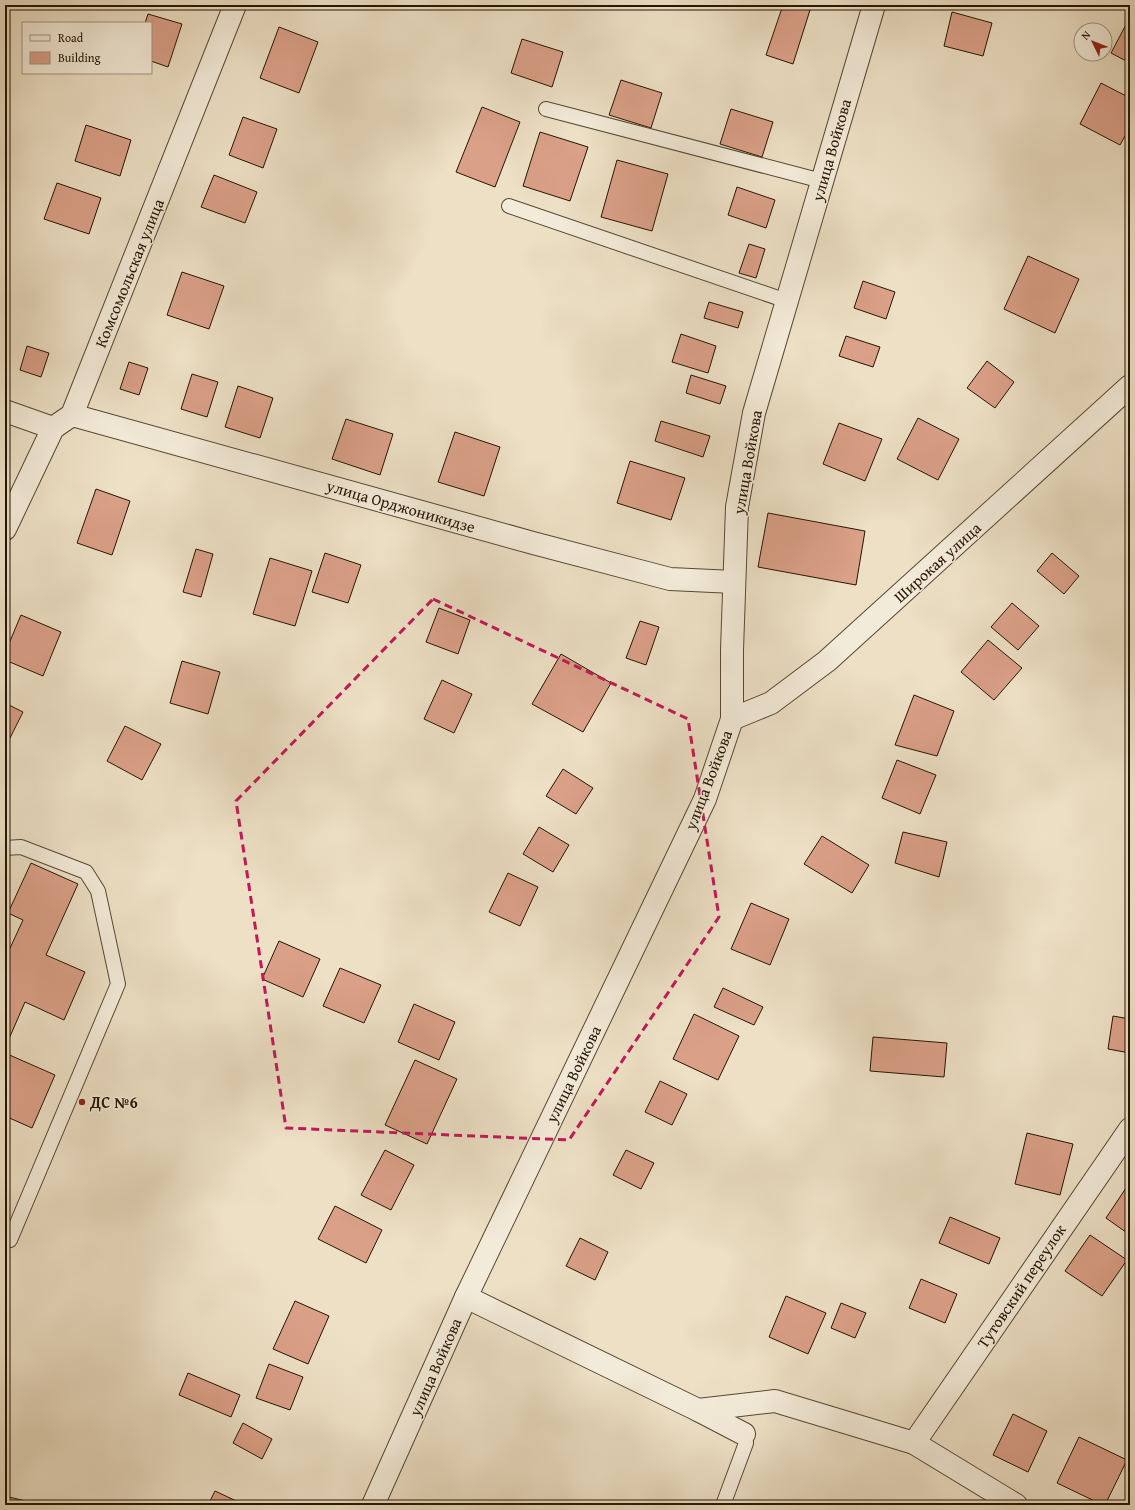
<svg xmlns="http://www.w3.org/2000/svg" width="1135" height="1510" font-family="'Gentium Book Plus',serif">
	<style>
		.building { fill: #daa088; stroke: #251501 }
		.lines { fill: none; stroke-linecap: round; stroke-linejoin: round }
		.lane-casing { stroke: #574832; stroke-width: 16 }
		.street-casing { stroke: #574832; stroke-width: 24 }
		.lane { stroke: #f3ebd9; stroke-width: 14 }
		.street { stroke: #f3ebd9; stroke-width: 22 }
		.marked { fill: none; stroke: #c2185b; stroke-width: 3; stroke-dasharray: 8 5; stroke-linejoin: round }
		.poi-dot { fill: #8f2418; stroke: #f3ebd9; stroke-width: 1.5 }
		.labels { text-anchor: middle; stroke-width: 3; stroke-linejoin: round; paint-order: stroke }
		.street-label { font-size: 16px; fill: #251501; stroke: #f3ebd9 }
		.poi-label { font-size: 16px; font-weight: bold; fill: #251501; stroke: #f3ebd9; text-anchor: start }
	</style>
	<rect width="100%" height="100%" fill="#ede0c5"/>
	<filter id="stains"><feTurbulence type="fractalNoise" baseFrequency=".005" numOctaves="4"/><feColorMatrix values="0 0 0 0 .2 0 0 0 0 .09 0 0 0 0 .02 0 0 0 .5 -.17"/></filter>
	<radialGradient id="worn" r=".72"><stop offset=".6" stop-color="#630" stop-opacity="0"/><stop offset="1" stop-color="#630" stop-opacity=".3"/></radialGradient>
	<g class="building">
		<path d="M783 5H793L810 10 793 64 766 55Z"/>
		<path d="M952 12 992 23 983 56 944 46Z"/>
		<path d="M148 14 182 24 168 67 151 61V23H145Z"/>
		<path d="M1130 17V63L1111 53Z"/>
		<path d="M279 27 318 42 299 93 260 78Z"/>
		<path d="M522 39 563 52 552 87 511 73Z"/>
		<path d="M621 80 662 93 651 128 609 115Z"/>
		<path d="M1101 83 1130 98V127L1120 145 1080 124Z"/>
		<path d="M482 107 520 122 495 187 456 172Z"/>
		<path d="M731 109 773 122 762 157 720 144Z"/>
		<path d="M243 117 277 129 263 168 229 155Z"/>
		<path d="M86 125 131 140 120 176 75 161Z"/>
		<path d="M540 132 588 147 570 201 523 186Z"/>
		<path d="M617 160 668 174 652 231 601 217Z"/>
		<path d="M214 175 257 192 245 223 201 207Z"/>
		<path d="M57 183 101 198 89 234 44 219Z"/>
		<path d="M737 187 775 200 766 228 728 215Z"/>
		<path d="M749 244 765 249 756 278 739 273Z"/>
		<path d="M1028 256 1079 279 1055 333 1004 309Z"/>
		<path d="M182 272 224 286 209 329 167 315Z"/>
		<path d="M863 281 895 292 886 319 854 308Z"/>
		<path d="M709 302 743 312 738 328 704 318Z"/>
		<path d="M681 334 716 346 708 373 672 362Z"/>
		<path d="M846 336 880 347 873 367 839 356Z"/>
		<path d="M27 346 49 353 41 377 20 370Z"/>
		<path d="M987 361 1014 382 995 408 967 388Z"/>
		<path d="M129 362 148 368 139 395 120 389Z"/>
		<path d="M192 374 218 382 207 417 181 409Z"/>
		<path d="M691 375 726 386 720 404 686 393Z"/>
		<path d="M238 386 273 398 260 438 225 427Z"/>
		<path d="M918 418 959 439 938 480 897 459Z"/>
		<path d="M346 419 393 434 380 475 332 459Z"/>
		<path d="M661 421 710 436 703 457 655 441Z"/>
		<path d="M839 423 882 439 865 481 823 464Z"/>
		<path d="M455 432 500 447 484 496 438 482Z"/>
		<path d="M630 461 685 478 671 520 617 503Z"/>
		<path d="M96 489 130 501 112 555 77 543Z"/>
		<path d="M768 513 865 531 856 585 758 567Z"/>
		<path d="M196 549 213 554 201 597 183 592Z"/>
		<path d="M325 553 361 565 348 603 312 592Z"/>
		<path d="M1052 553 1079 576 1064 594 1037 571Z"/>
		<path d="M270 558 312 571 295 626 253 614Z"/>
		<path d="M1012 603 1039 626 1018 650 991 627Z"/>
		<path d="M439 608 470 620 458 654 426 642Z"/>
		<path d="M21 615 61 632 43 676 5 660V653Z"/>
		<path d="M640 621 659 627 646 665 626 658Z"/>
		<path d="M988 640 1022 668 994 700 961 672Z"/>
		<path d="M561 654 611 683 583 732 532 704Z"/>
		<path d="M182 661 220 672 208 714 170 703Z"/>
		<path d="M442 680 472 694 454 733 424 719Z"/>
		<path d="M914 695 954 711 937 756 895 745Z"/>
		<path d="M5 703 23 712 5 748Z"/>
		<path d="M125 726 161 744 142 780 107 761Z"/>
		<path d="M897 760 936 775 920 814 882 798Z"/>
		<path d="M563 769 593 788 576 814 546 796Z"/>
		<path d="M539 827 569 845 553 872 523 854Z"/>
		<path d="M903 832 947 842 939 877 895 863Z"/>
		<path d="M822 836 869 865 852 893 804 864Z"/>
		<path d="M31 863 78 884 46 955 85 972 64 1020 25 1002 5 1048V959L23 920 8 913Z"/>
		<path d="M508 873 538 887 520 926 489 912Z"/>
		<path d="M751 903 789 919 770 965 731 949Z"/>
		<path d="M279 941 320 959 303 997 262 979Z"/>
		<path d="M340 968 381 985 364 1023 323 1006Z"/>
		<path d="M723 988 763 1007 754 1025 714 1007Z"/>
		<path d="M414 1004 455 1022 439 1060 398 1042Z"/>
		<path d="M694 1014 739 1036 718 1080 673 1059Z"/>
		<path d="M1113 1016 1130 1019V1053L1108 1049Z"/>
		<path d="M873 1037 947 1043 944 1077 870 1071Z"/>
		<path d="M5 1053 55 1075 32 1128 5 1116Z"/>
		<path d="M415 1060 457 1079 427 1144 385 1125Z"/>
		<path d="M660 1081 687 1094 672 1125 645 1112Z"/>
		<path d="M1027 1133 1073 1144 1060 1195 1015 1184Z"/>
		<path d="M385 1150 414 1165 391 1210 361 1195Z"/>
		<path d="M626 1150 654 1163 641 1189 613 1175Z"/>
		<path d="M1130 1182V1235L1106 1218Z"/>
		<path d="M335 1206 382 1230 366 1263 318 1239Z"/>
		<path d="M950 1217 1000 1238 989 1264 939 1243Z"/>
		<path d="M1090 1235 1127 1260 1102 1296 1065 1271Z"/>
		<path d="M580 1238 608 1252 595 1280 566 1266Z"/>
		<path d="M921 1279 957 1294 945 1323 909 1308Z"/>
		<path d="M786 1296 826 1313 808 1354 769 1337Z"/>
		<path d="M295 1301 329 1316 308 1364 273 1349Z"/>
		<path d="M841 1303 866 1313 855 1338 831 1328Z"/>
		<path d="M269 1364 303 1377 290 1410 256 1398Z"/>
		<path d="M188 1373 240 1395 231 1417 179 1395Z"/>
		<path d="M1013 1414 1047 1431 1028 1472 993 1455Z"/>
		<path d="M243 1423 272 1439 262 1459 233 1443Z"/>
		<path d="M1079 1437 1127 1460 1105 1505H1103L1057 1483Z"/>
		<path d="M215 1491 245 1505H208Z"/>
		<path d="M5 1496 38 1504V1505H5Z"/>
	</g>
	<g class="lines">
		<g class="lane-casing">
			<g id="lane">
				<path d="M546 109 822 181"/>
				<path d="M509 206 787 301"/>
				<path d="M5 848 21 847 86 872 98 891 118 984 10 1240"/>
				<path d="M723 1505 746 1443 744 1434"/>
			</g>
		</g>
		<g class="street-casing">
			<g id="street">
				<path d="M5 411 53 428"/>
				<path d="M72 415 533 543 670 579 734 582"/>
				<path d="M5 529 53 428 72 415 235 5"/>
				<path d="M732 719 771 703 827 661 1130 386"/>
				<path d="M466 1297 698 1410 744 1434"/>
				<path d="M698 1410 775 1401 914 1443 1016 1505"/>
				<path d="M914 1443 1130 1129"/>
				<path d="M373 1505 466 1297 705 799 732 719V650L737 507 754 413 874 5"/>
			</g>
		</g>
		<use href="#lane" class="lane"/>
		<use href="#street" class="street"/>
	</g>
	<path class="marked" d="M433 599 688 719 719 917 569 1140 286 1128 236 801Z"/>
	<circle class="poi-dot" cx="82" cy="1102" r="4"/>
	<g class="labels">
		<g class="street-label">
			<text transform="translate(831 150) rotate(-74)" y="6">улица Войкова</text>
			<text transform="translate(129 273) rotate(-68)" y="6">Комсомольская улица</text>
			<text transform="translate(747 462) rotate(-80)" y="6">улица Войкова</text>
			<text transform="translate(401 506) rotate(16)" y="6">улица Орджоникидзе</text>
			<text transform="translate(937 562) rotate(-42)" y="6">Широкая улица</text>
			<text transform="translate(708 780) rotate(-69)" y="6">улица Войкова</text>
			<text transform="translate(573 1074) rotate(-64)" y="6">улица Войкова</text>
			<text transform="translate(1021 1286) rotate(-56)" y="6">Тутовский переулок</text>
			<text transform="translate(435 1367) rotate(-66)" y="6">улица Войкова</text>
		</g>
		<g class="poi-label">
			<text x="90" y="1108">ДС №6</text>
		</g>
	</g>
	<rect width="1135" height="1510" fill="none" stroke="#ede0c5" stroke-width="20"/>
	<rect x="6" y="6" width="1123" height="1498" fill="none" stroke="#251501" stroke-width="2"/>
	<rect x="10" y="10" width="1115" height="1490" fill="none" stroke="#251501"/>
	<rect x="22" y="22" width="130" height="52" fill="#f3ebd9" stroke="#a19583"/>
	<rect x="30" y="35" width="20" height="6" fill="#f3ebd9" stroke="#a19583"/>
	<text x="58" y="42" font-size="12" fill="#251501">Road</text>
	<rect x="30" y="52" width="20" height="12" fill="#daa088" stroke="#a19583"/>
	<text x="58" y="62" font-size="12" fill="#251501">Building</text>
	<g transform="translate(1093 42) rotate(313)"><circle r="19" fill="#f3ebd9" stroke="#a19583"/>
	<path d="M0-3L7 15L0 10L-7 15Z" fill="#8f2418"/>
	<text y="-6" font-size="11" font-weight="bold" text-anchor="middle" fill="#251501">N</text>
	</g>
	<rect width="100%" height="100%" filter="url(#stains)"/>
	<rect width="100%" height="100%" fill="url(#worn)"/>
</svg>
